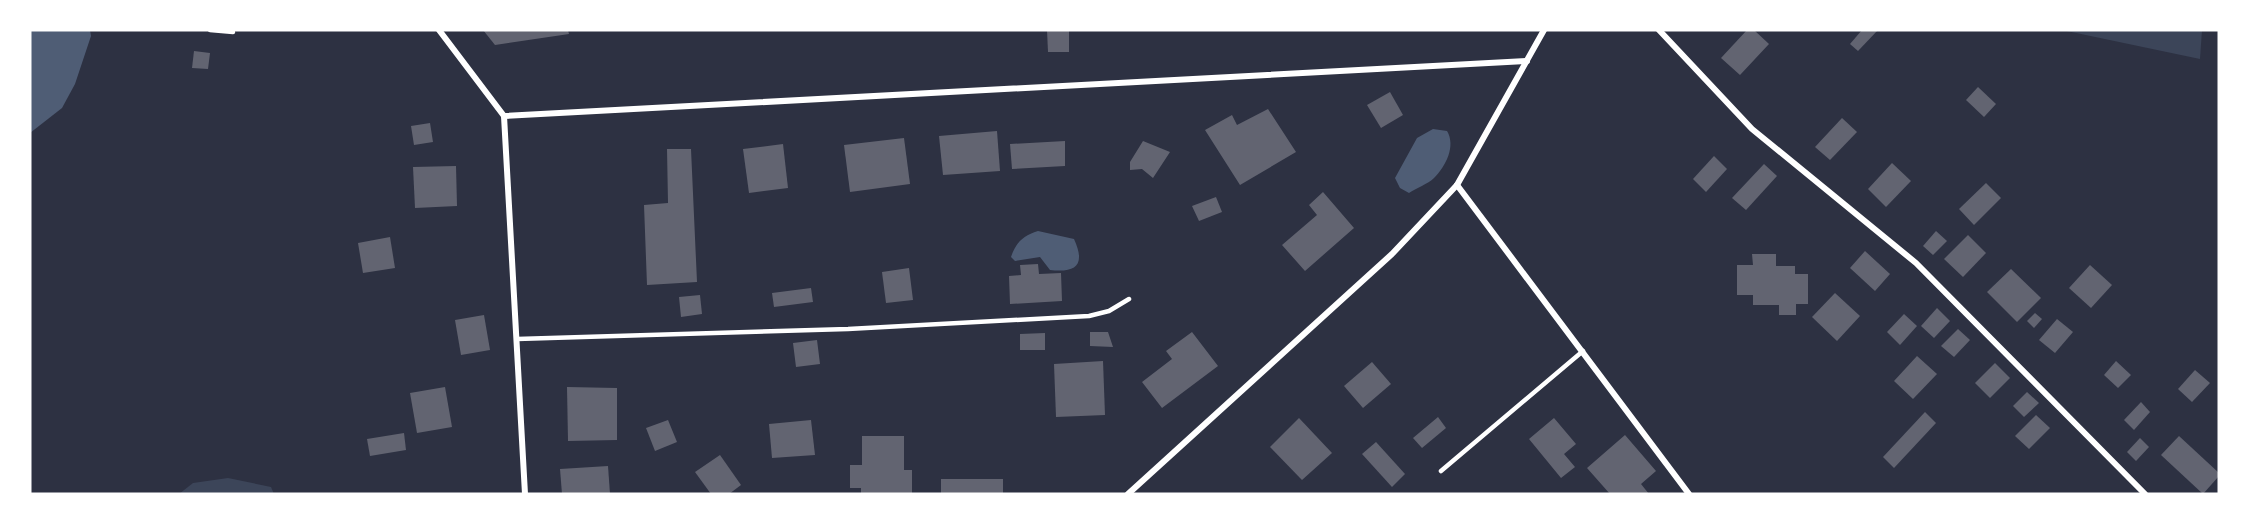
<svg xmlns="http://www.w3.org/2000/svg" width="2249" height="524" font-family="Barlow,sans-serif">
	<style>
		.green { fill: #3c4559 }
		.water { fill: #4f5d75 }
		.building { fill: #626471 }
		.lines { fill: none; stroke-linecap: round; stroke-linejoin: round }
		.service { stroke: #fff; stroke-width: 4.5 }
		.minor { stroke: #fff; stroke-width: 6 }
	</style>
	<rect width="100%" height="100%" fill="#2d3142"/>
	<g class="green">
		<path d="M2062 30H2202L2200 59Z"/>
		<path d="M228 478 271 487 274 494H179L193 483Z"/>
	</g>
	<g class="water">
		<path d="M30 30H90L91 36 75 84 62 108 30 133Z"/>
		<path d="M1433 129 1447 131C1456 146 1446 166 1434 178 1428 184 1416 188 1409 193L1400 188 1395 178 1417 138Z"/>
		<path d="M1038 231 1074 239C1086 265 1076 273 1050 270L1040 257 1015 261 1011 257C1016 242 1023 236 1038 231Z"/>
	</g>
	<g class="building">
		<path d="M483 30H568L569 34 495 45Z"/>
		<path d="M1047 30H1069V52H1048Z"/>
		<path d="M1747 30H1754L1769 44 1740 75 1721 58Z"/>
		<path d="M1862 30H1878L1858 51 1850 44Z"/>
		<path d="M194 51 210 53 208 69 192 68Z"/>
		<path d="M1978 87 1996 104 1984 117 1966 100Z"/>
		<path d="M1390 92 1403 115 1381 128 1367 105Z"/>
		<path d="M1268 109 1296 152 1240 185 1205 130 1232 115 1237 125Z"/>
		<path d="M1842 118 1857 132 1830 160 1815 147Z"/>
		<path d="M430 123 433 142 414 145 411 126Z"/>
		<path d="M997 131 1000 171 943 175 939 136Z"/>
		<path d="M904 138 910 184 850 192 844 145Z"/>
		<path d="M1065 141V166L1012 169 1010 144Z"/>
		<path d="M1143 141 1170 152 1153 178 1142 169 1130 170V162Z"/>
		<path d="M783 144 788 188 749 193 743 149Z"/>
		<path d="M667 149H691L697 282 647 285 644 205 668 203Z"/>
		<path d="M1714 156 1727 169 1706 192 1693 179Z"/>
		<path d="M1892 163 1911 181 1886 207 1868 189Z"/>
		<path d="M1764 164 1777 176 1746 210 1732 198Z"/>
		<path d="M456 166 457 206 415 208 413 167Z"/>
		<path d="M1986 183 2001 198 1974 225 1959 209Z"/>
		<path d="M1323 192 1354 228 1305 271 1282 245 1317 215 1309 205Z"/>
		<path d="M1216 197 1222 212 1199 221 1192 206Z"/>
		<path d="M1936 231 1947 241 1933 255 1923 246Z"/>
		<path d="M1968 235 1986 253 1963 277 1944 259Z"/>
		<path d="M390 237 395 268 363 273 358 243Z"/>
		<path d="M1865 251 1890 274 1875 291 1850 268Z"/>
		<path d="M1752 254H1776V266H1795V274H1808V304H1796V315H1779V305H1753V295H1737V265H1753Z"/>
		<path d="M1038 264 1039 274 1061 273 1062 301 1010 304 1009 276 1021 275 1020 265Z"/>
		<path d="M2090 265 2112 285 2091 308 2069 288Z"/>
		<path d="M909 268 913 300 886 303 882 272Z"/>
		<path d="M2011 269 2041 298 2017 322 1987 292Z"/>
		<path d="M811 288 813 302 774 307 772 293Z"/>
		<path d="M1835 293 1860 316 1837 341 1812 317Z"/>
		<path d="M700 295 702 314 681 317 679 297Z"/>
		<path d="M1937 308 1950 321 1934 338 1921 326Z"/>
		<path d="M2035 313 2042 319 2034 328 2027 321Z"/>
		<path d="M1904 314 1917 326 1900 345 1887 332Z"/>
		<path d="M484 315 490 350 461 355 455 320Z"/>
		<path d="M2057 319 2073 332 2055 353 2039 340Z"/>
		<path d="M1958 329 1970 340 1954 357 1941 346Z"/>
		<path d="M1090 332H1108L1113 347 1090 346Z"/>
		<path d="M1192 332 1218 366 1162 408 1142 382 1172 359 1166 351Z"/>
		<path d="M1045 333V350H1020V334Z"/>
		<path d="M817 340 820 364 796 367 793 343Z"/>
		<path d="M1917 356 1937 374 1913 399 1894 381Z"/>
		<path d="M1103 361 1105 415 1056 417 1054 364Z"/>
		<path d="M2116 361 2131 375 2118 388 2104 375Z"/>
		<path d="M1372 362 1391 384 1363 408 1344 386Z"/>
		<path d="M1995 363 2010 378 1990 398 1975 383Z"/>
		<path d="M2195 370 2210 383 2192 402 2178 389Z"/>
		<path d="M445 387 452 427 417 433 410 393Z"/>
		<path d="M567 387 617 388V440L568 441Z"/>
		<path d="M2027 392 2039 403 2024 417 2013 406Z"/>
		<path d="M2141 402 2150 412 2134 430 2124 420Z"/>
		<path d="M1925 412 1936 423 1894 468 1883 457Z"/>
		<path d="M2036 415 2050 428 2029 449 2015 436Z"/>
		<path d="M1438 417 1446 428 1422 448 1413 438Z"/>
		<path d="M1299 418 1332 453 1302 480 1270 447Z"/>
		<path d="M1554 418 1576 444 1564 454 1575 467 1561 478 1529 439Z"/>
		<path d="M668 420 677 442 655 451 646 428Z"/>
		<path d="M811 420 815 455 772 458 769 424Z"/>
		<path d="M404 433 406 450 370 456 367 439Z"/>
		<path d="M1625 435 1656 471 1641 484 1649 494H1610L1587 468Z"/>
		<path d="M862 436H904V470H912V494H861V488H850V465H862Z"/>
		<path d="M2179 436 2219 473V476L2203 494 2161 455Z"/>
		<path d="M2140 438 2149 447 2136 461 2127 452Z"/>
		<path d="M1376 442 1405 474 1392 487 1362 454Z"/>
		<path d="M720 455 741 485 729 494H711L695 472Z"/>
		<path d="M608 466 610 494H562L560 469Z"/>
		<rect x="941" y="479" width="62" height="15"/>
	</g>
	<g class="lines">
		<g class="service">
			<path d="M210 30 233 32"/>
			<path d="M517 339 848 329 1089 316 1109 311 1129 299"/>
			<path d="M1441 471 1583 351"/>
		</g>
		<g class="minor">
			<path d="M439 30 504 116 525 494"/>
			<path d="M1659 30 1752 129 1916 263 2145 494"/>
			<path d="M504 116 1527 61"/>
			<path d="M1457 185 1689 494"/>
			<path d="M1128 494 1392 254 1457 185 1544 30"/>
		</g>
	</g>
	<rect width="2249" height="524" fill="none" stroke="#ffffff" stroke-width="63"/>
</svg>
